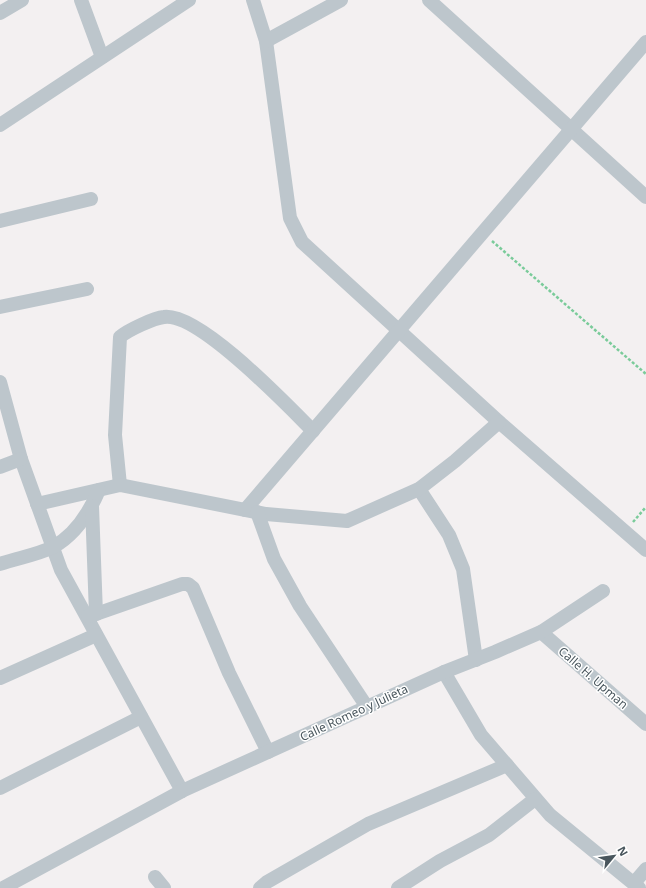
<svg xmlns="http://www.w3.org/2000/svg" width="646" height="888" font-family="'Noto Sans',sans-serif">
	<style>
		.lines { fill: none; stroke-linecap: round; stroke-linejoin: round }
		.path { stroke: #7acb9a; stroke-width: 2.5; stroke-dasharray: 3 2; stroke-linecap: butt }
		.street { stroke: #bdc6cc; stroke-width: 14 }
		.labels { text-anchor: middle; stroke-width: 3; stroke-linejoin: round; paint-order: stroke }
		.street-label { font-size: 12px; fill: #49565d; stroke: #fff }
	</style>
	<rect width="100%" height="100%" fill="#f3f0f1"/>
	<g class="lines">
		<g class="path">
			<path d="M492 241 646 374"/>
			<path d="M633 522 646 507"/>
		</g>
		<g class="street">
			<path d="M81 0 102 57"/>
			<path d="M253 0 266 41 290 218 302 242 499 422 646 550"/>
			<path d="M429 0 646 197"/>
			<path d="M0 13 22 0"/>
			<path d="M266 41 341 0"/>
			<path d="M0 125 189 0"/>
			<path d="M0 221 91 199"/>
			<path d="M0 307 87 289"/>
			<path d="M0 382 21 459 61 570 182 791"/>
			<path d="M0 467 21 459"/>
			<path d="M120 485 115 435 120 337C128 330 154 318 164 317 199 312 288 406 313 431"/>
			<path d="M419 489 449 535 463 569 476 660"/>
			<path d="M37 504 120 485 266 514 347 521 419 489 455 461 499 422"/>
			<path d="M245 510 646 42"/>
			<path d="M257 512 274 559 300 606 367 707"/>
			<path d="M0 564C17 558 37 555 53 547 75 535 90 511 99 490"/>
			<path d="M96 614 182 584H188L193 588 229 673 268 752"/>
			<path d="M88 616 96 614 92 506"/>
			<path d="M541 632 646 724"/>
			<path d="M444 672 481 735 550 815 639 888"/>
			<path d="M0 678 96 635"/>
			<path d="M0 788 141 717"/>
			<path d="M155 877 164 888"/>
			<path d="M634 883 646 869"/>
			<path d="M3 888 182 791 444 672 495 652 541 632 603 591"/>
			<path d="M260 888 267 882 368 824 507 765"/>
			<path d="M398 888 440 861 489 835 535 799"/>
		</g>
	</g>
	<g class="labels">
		<g class="street-label">
			<text transform="translate(593 678) rotate(41)" y="4">Calle H. Upman</text>
			<text transform="translate(354 713) rotate(-25)" y="4">Calle Romeo y Julieta</text>
		</g>
	</g>
	<g transform="translate(614 856) rotate(61)" stroke="#ffffff" stroke-width="3" paint-order="stroke">
	<path d="M0-3L7 15L0 10L-7 15Z" fill="#49565d"/>
	<text y="-6" font-size="11" font-weight="bold" text-anchor="middle" fill="#49565d">N</text>
	</g>
</svg>
